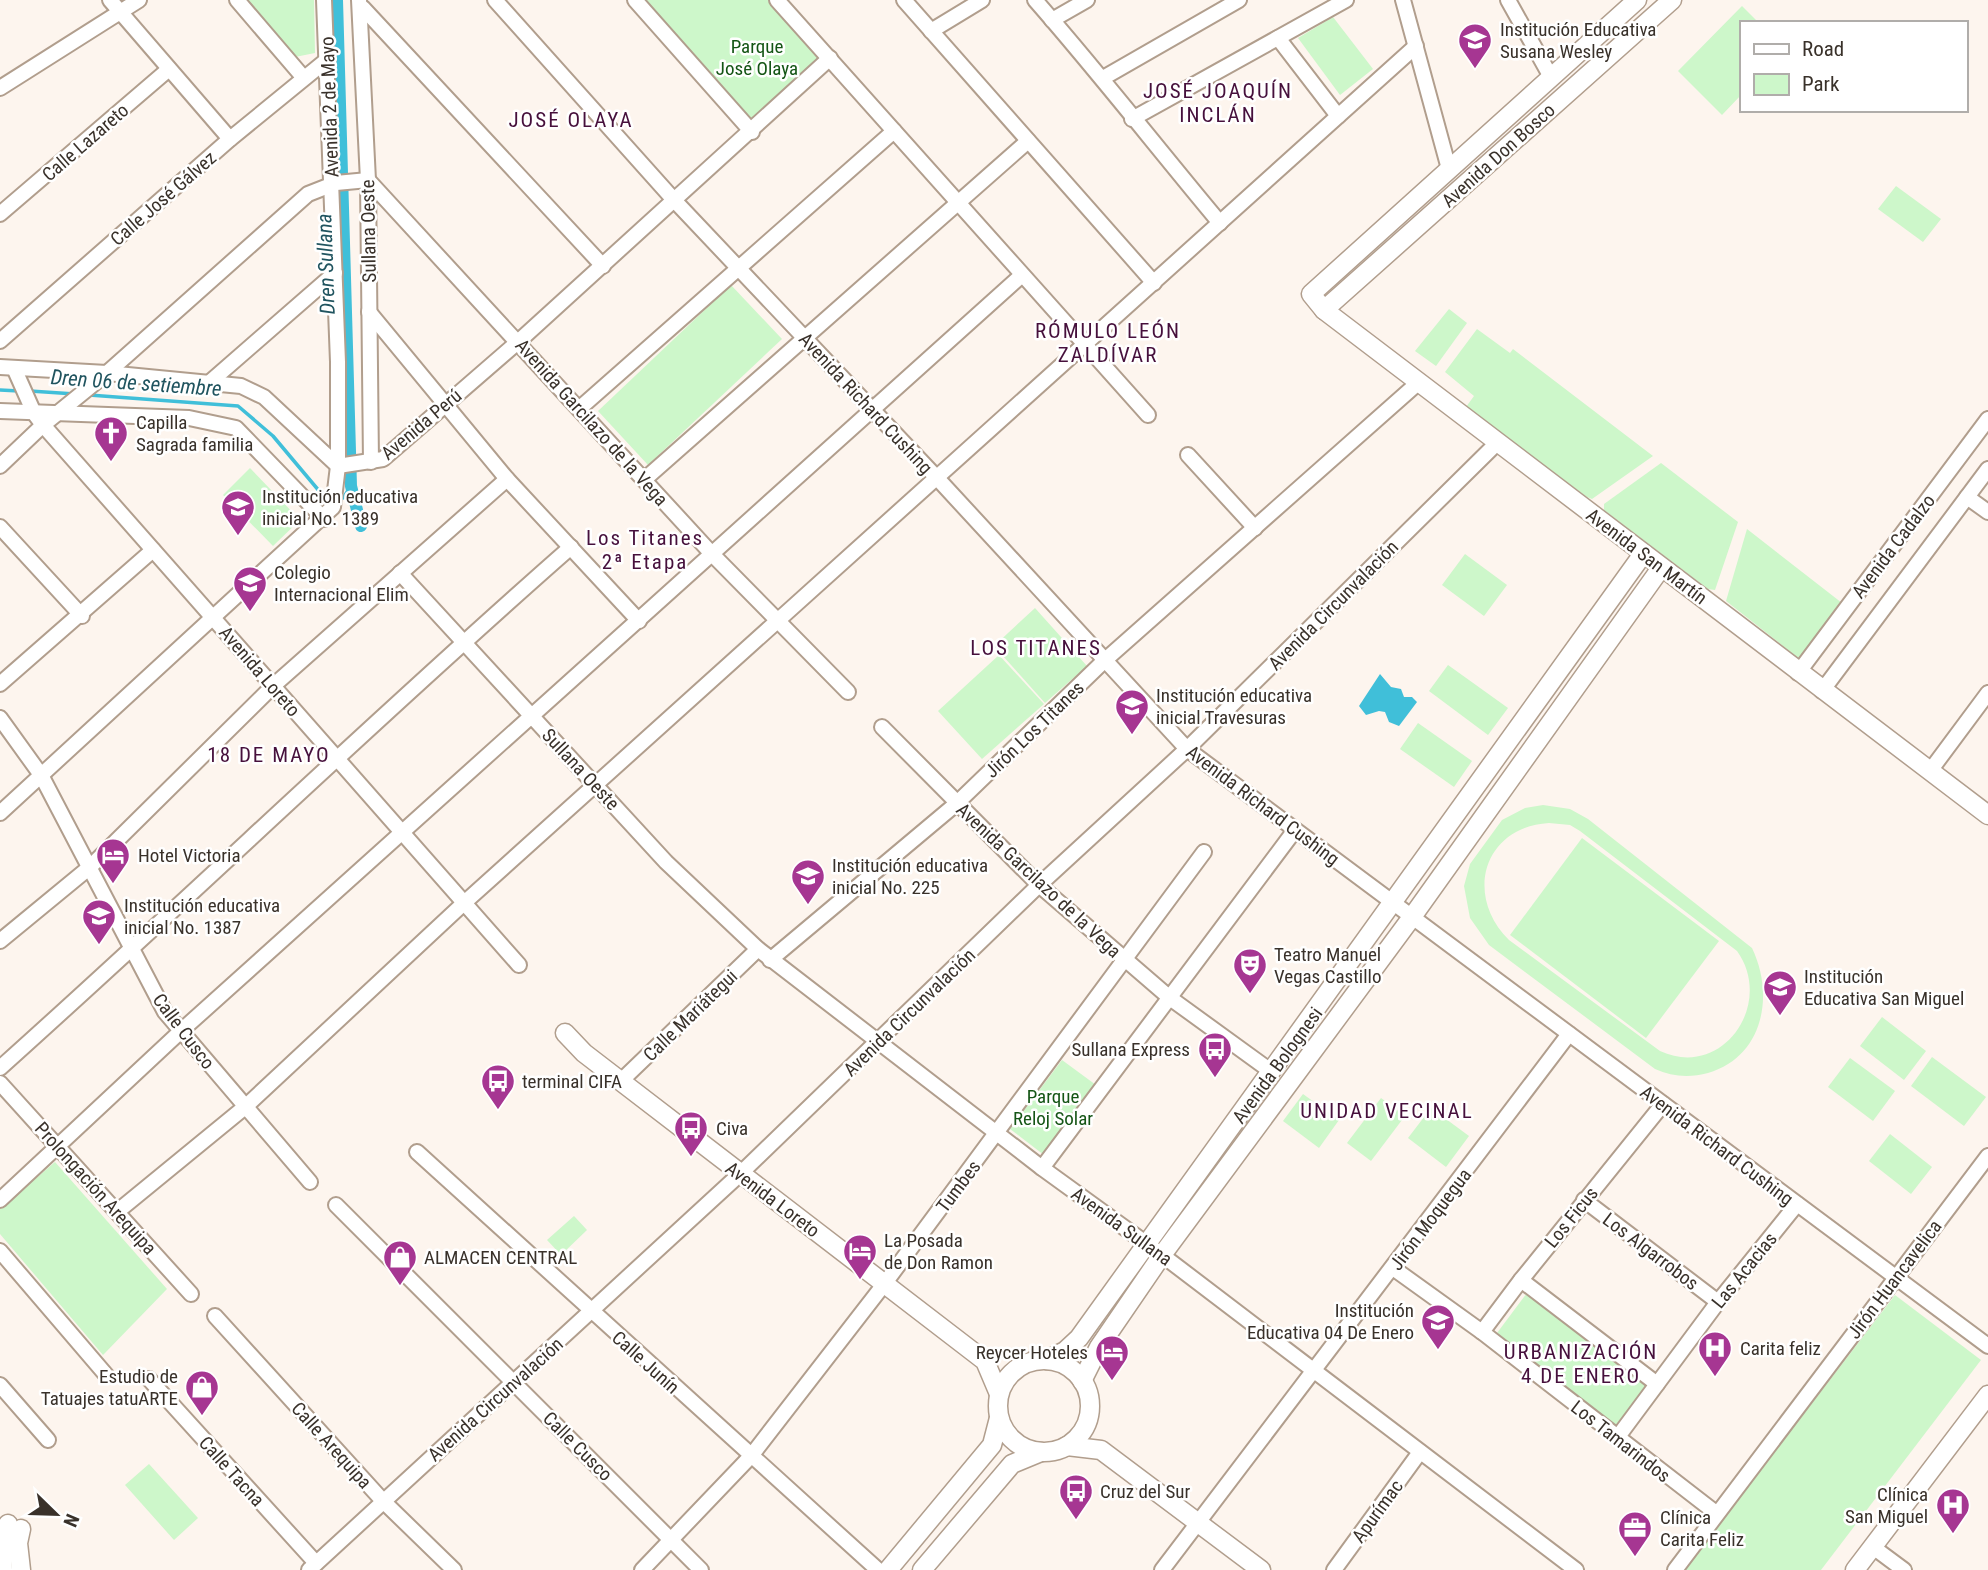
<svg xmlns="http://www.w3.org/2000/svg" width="1988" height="1570" font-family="'Roboto Condensed',sans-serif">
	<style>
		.green { fill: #cdf7ca; fill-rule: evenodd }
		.water { fill: #40bfd9 }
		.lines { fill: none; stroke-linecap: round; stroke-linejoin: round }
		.stream { stroke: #40bfd9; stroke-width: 3.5 }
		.canal { stroke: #40bfd9; stroke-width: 12 }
		.minor-casing { stroke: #b19e8d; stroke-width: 18 }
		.major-casing { stroke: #b19e8d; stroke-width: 21 }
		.minor { stroke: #fff; stroke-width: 14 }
		.major { stroke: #fff; stroke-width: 18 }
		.labels { text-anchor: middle; stroke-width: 5; stroke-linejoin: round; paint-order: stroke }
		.poi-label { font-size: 19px; fill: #39312a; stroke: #fff; text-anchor: start }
		.park-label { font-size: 19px; fill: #145515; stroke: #fff }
		.street-label { font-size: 19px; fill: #39312a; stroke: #fff }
		.neighbourhood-label { font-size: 21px; letter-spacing: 2px; fill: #46103c; stroke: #fff }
		.water-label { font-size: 21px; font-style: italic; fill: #20545f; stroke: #fff }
	</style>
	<rect width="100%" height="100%" fill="#fdf5ee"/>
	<g class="green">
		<path d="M242 0H314L315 53 290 58Z"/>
		<path d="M643 0H768L823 60 753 121Z"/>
		<path d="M1742 6 1759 23H1741V95L1722 115 1678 71Z"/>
		<path d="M1333 17 1373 69 1340 95 1298 38Z"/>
		<path d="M1896 186 1941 219 1923 242 1878 209Z"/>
		<path d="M731 285 782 339 648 465 598 411Z"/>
		<path d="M1449 309 1467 323 1436 366 1415 351Z"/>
		<path d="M1477 329 1510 353 1513 349 1653 456 1592 499 1587 497 1466 407 1474 396 1445 372Z"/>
		<path d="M1661 463 1738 522 1715 590 1708 589 1604 510V504Z"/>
		<path d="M250 468 300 520 273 546 223 495Z"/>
		<path d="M1747 529 1842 603 1806 657H1797L1726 601Z"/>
		<path d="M1465 554 1507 585 1484 616 1442 585Z"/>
		<path d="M1035 608 1087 666 1045 703 994 646Z"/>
		<path d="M999 655 1044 704 982 759 938 711Z"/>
		<path d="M1448 665 1508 708 1488 735 1429 691Z"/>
		<path d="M1418 723 1472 761 1454 787 1400 749Z"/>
		<path d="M1543 805 1570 809 1588 819 1752 948C1775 996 1763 1057 1708 1073 1690 1078 1672 1077 1655 1069L1489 945 1470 918 1464 886 1470 864 1502 820 1525 808ZM1549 823 1570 825 1580 831 1737 951C1775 1004 1722 1080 1660 1051L1509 940C1464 896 1483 827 1549 823Z"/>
		<path d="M1582 838 1719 941 1646 1038 1510 935Z"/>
		<path d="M1882 1017 1926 1051 1904 1080 1860 1046Z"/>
		<path d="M1932 1057 1986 1097 1964 1126 1911 1086Z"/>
		<path d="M1850 1058 1895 1091 1873 1121 1828 1087Z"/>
		<path d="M1062 1060 1096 1085 1044 1155 1010 1129Z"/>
		<path d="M1303 1094 1339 1120 1319 1148 1283 1121Z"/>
		<path d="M1381 1098 1405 1116 1371 1161 1347 1143Z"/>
		<path d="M1431 1108 1469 1136 1446 1167 1408 1138Z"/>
		<path d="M1890 1134 1932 1167 1911 1194 1869 1161Z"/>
		<path d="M55 1162 167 1289 103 1355 0 1234V1209Z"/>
		<path d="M574 1216 587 1230 561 1255 547 1240Z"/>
		<path d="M1527 1293 1650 1385 1614 1427 1497 1333Z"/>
		<path d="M1895 1295 1981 1360 1821 1570H1684Z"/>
		<path d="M149 1464 198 1518 174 1540 125 1485Z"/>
	</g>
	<path class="water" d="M1380 674 1391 687 1401 689 1404 697H1412L1417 702 1399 726 1389 722 1385 712 1379 711 1366 715 1359 706Z"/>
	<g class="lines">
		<g class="stream">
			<path d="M0 390 19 391"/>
			<path d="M30 391 75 394"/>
			<path d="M89 395 238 406 273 436 320 492 330 496"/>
			<path d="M338 497 343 498 351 486"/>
		</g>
		<path class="canal" d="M337 0 351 486 361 526"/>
		<g class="minor-casing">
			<g id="minor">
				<path d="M110 0 230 139"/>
				<path d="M237 0 303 77"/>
				<path d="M359 0 368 180 371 462"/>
				<path d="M495 0 674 200 938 479 1187 749 1988 1346"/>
				<path d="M635 0 752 132"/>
				<path d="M777 0 1148 415"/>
				<path d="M904 0 1154 283"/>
				<path d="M1035 0C1099 73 1158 149 1220 223"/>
				<path d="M1403 0 1449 169"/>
				<path d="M1508 0 1551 77"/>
				<path d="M363 8 603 266"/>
				<path d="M1052 20 1087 0"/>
				<path d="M931 31 982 0"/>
				<path d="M1278 38 1338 116"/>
				<path d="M1103 78 1239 0"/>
				<path d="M0 88 139 0"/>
				<path d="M1132 119 1346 0"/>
				<path d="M0 214 169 69"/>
				<path d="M369 312 507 479 639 621"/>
				<path d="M0 341 230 139 328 59"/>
				<path d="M0 367 107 373 241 386 264 397 338 466"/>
				<path d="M14 368 34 413 43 425 519 965"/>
				<path d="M210 382 335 273"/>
				<path d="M580 408 894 131"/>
				<path d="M0 411 189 418 236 428 324 519"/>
				<path d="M1188 455 1255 528"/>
				<path d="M0 466 43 425 107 373 308 194 336 183 368 180 712 554 848 692"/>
				<path d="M338 466 383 459 519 341 830 58"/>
				<path d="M645 479 1028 141"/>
				<path d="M1967 497 1988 512"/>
				<path d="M0 527 82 616"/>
				<path d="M400 573 666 862 758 949 1042 1168 1162 1255 1576 1570"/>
				<path d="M1798 673 1988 419"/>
				<path d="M0 684 153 550"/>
				<path d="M1822 691 1988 469"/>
				<path d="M0 718 41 775 165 1012 310 1182"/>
				<path d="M882 727 1039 885 1170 998 1272 1072"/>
				<path d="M1930 771 1988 693"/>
				<path d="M0 813 333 507 338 466V362L324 0"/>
				<path d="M0 941 90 867 273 686 507 479"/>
				<path d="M770 960 956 804 1104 661 1419 382"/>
				<path d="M0 1068C192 896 377 717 571 547"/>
				<path d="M622 1080 758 949"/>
				<path d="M0 1083 191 1294"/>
				<path d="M417 1152 878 1570"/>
				<path d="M1042 1168 1295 830"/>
				<path d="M0 1200 181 1031 1022 275"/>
				<path d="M1584 1200 1718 1302"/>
				<path d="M336 1205 701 1570"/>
				<path d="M118 1211 245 1107 464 903 1416 46"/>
				<path d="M0 1251 107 1376"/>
				<path d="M1393 1268 1482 1332 1716 1513"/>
				<path d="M1521 1280 1657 1384"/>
				<path d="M215 1316 383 1501 454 1570"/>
				<path d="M1482 1332 1521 1280 1663 1104"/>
				<path d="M149 1379 316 1563"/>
				<path d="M0 1385 48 1440"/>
				<path d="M1617 1438 1718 1302 1797 1204"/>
				<path d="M1873 1547 1904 1570"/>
				<path d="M309 1570 740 1174 1039 885 1187 749 1498 442"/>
				<path d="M642 1570 751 1456 885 1283 1204 852"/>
				<path d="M1162 1570 1569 1034"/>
				<path d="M1334 1570 1420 1452"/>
				<path d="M1675 1570 1988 1156"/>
			</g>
		</g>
		<g class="major-casing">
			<g id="major">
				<path d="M1637 0 1311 294 1324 310 1988 815"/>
				<path d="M1324 310 1672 0"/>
				<path d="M565 1033 584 1053 985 1361 999 1394"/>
				<path d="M1047 1360 1065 1351 1079 1338 1643 554"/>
				<circle cx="1044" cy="1406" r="46"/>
				<path d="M1082 1381 1099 1347 1162 1255 1412 917 1661 568"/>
				<path d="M1067 1446 1101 1450 1261 1570"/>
				<path d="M3 1570 2 1553 8 1524"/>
				<path d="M21 1570 18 1543 21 1529"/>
				<path d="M888 1570 992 1445 999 1418"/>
				<path d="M922 1570 1012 1464 1041 1452"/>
				<path d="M1855 1570 1988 1395"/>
			</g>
		</g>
		<use href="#minor" class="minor"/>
		<use href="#major" class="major"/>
	</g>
	<defs>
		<g id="school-pin" transform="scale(1.75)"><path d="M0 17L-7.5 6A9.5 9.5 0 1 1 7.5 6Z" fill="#a63692" stroke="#fff"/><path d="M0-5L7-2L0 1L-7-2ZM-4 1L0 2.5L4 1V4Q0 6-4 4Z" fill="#fff"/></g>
		<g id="church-pin" transform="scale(1.75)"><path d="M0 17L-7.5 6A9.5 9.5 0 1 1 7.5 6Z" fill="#a63692" stroke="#fff"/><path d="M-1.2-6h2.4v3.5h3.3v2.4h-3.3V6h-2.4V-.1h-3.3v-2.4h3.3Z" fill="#fff"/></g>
		<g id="hotel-pin" transform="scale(1.75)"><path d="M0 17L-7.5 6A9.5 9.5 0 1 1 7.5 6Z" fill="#a63692" stroke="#fff"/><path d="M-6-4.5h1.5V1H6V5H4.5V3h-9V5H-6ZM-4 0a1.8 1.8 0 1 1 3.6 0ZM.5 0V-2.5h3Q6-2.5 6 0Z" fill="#fff"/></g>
		<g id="theatre-pin" transform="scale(1.75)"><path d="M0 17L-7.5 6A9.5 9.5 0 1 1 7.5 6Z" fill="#a63692" stroke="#fff"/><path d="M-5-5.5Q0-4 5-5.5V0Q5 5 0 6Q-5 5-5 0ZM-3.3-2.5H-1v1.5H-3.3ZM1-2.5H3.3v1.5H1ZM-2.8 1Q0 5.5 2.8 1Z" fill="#fff"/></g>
		<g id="bus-pin" transform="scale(1.75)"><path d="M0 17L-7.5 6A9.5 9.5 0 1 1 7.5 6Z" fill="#a63692" stroke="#fff"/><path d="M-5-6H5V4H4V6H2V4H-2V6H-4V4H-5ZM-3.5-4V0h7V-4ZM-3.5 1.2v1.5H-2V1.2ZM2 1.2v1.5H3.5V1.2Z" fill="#fff"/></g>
		<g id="shop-pin" transform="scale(1.75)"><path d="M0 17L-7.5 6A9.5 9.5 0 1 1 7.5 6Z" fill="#a63692" stroke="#fff"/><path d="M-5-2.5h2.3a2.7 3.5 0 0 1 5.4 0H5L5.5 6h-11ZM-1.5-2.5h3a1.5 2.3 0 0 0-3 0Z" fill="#fff"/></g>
		<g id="hospital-pin" transform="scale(1.75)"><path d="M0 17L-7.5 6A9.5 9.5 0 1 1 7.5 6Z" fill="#a63692" stroke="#fff"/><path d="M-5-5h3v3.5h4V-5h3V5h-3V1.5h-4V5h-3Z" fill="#fff"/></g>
		<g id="office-pin" transform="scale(1.75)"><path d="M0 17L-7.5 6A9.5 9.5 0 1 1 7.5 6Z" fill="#a63692" stroke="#fff"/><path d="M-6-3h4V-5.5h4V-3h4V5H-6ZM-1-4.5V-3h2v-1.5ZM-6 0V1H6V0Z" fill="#fff"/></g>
	</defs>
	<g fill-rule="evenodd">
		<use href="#school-pin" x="1475" y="40"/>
		<use href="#church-pin" x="111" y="433"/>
		<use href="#school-pin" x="238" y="507"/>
		<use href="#school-pin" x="250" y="583"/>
		<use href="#school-pin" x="1132" y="706"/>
		<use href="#hotel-pin" x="113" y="855"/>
		<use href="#school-pin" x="808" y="876"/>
		<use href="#school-pin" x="99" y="916"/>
		<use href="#theatre-pin" x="1250" y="965"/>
		<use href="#school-pin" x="1780" y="987"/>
		<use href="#bus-pin" x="1215" y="1049"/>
		<use href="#bus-pin" x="498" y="1081"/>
		<use href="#bus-pin" x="691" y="1128"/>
		<use href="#hotel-pin" x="860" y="1251"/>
		<use href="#shop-pin" x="400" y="1257"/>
		<use href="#school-pin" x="1438" y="1321"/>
		<use href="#hospital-pin" x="1715" y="1348"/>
		<use href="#hotel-pin" x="1112" y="1352"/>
		<use href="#shop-pin" x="202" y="1387"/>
		<use href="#bus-pin" x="1076" y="1491"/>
		<use href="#hospital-pin" x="1953" y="1505"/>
		<use href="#office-pin" x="1635" y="1528"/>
	</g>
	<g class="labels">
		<g class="poi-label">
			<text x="1500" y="36">Institución Educativa<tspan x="1500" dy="22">Susana Wesley</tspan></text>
			<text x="136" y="429">Capilla<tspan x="136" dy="22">Sagrada familia</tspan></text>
			<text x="262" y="503">Institución educativa<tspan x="262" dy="22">inicial No. 1389</tspan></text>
			<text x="274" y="579">Colegio<tspan x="274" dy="22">Internacional Elim</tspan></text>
			<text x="1156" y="702">Institución educativa<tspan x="1156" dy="22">inicial Travesuras</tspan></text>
			<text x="138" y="862">Hotel Victoria</text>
			<text x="832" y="872">Institución educativa<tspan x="832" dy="22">inicial No. 225</tspan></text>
			<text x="124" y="912">Institución educativa<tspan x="124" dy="22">inicial No. 1387</tspan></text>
			<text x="1274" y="961">Teatro Manuel<tspan x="1274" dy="22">Vegas Castillo</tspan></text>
			<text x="1804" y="983">Institución<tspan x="1804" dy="22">Educativa San Miguel</tspan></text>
			<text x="1190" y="1056" text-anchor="end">Sullana Express</text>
			<text x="522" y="1088">terminal CIFA</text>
			<text x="716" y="1135">Civa</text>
			<text x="884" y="1247">La Posada<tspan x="884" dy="22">de Don Ramon</tspan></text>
			<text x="424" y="1264">ALMACEN CENTRAL</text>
			<text x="1414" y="1317" text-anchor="end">Institución<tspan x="1414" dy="22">Educativa 04 De Enero</tspan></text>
			<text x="1740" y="1355">Carita feliz</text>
			<text x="1088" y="1359" text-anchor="end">Reycer Hoteles</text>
			<text x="178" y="1383" text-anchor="end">Estudio de<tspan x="178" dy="22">Tatuajes tatuARTE</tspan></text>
			<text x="1100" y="1498">Cruz del Sur</text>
			<text x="1928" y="1501" text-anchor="end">Clínica<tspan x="1928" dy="22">San Miguel</tspan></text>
			<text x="1660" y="1524">Clínica<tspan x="1660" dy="22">Carita Feliz</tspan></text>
		</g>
		<g class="park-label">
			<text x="757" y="53">Parque<tspan x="757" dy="22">José Olaya</tspan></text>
			<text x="1053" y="1103">Parque<tspan x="1053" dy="22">Reloj Solar</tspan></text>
		</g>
		<g class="street-label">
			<text transform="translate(329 107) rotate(-92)" y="7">Avenida 2 de Mayo</text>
			<text transform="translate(85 142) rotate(-41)" y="7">Calle Lazareto</text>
			<text transform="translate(1498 155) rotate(-42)" y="7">Avenida Don Bosco</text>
			<text transform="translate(163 198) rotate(-41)" y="7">Calle José Gálvez</text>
			<text transform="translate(368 231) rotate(-91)" y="7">Sullana Oeste</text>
			<text transform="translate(866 403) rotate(47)" y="7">Avenida Richard Cushing</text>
			<text transform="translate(592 422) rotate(48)" y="7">Avenida Garcilazo de la Vega</text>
			<text transform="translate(421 424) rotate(-40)" y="7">Avenida Perú</text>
			<text transform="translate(1893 546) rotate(-53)" y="7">Avenida Cadalzo</text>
			<text transform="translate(1647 556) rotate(37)" y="7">Avenida San Martín</text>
			<text transform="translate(1333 605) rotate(-45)" y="7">Avenida Circunvalación</text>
			<text transform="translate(260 671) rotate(49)" y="7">Avenida Loreto</text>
			<text transform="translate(1034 729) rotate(-44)" y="7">Jirón Los Titanes</text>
			<text transform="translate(581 769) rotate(47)" y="7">Sullana Oeste</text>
			<text transform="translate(1263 805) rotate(37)" y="7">Avenida Richard Cushing</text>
			<text transform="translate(1039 880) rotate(43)" y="7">Avenida Garcilazo de la Vega</text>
			<text transform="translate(909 1012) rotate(-44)" y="7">Avenida Circunvalación</text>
			<text transform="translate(690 1015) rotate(-44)" y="7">Calle Mariátegui</text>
			<text transform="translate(184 1031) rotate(53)" y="7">Calle Cusco</text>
			<text transform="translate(1277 1065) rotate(-54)" y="7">Avenida Bolognesi</text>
			<text transform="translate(1717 1145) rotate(37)" y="7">Avenida Richard Cushing</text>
			<text transform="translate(958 1186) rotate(-53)" y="7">Tumbes</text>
			<text transform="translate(96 1188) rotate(48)" y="7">Prolongación Arequipa</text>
			<text transform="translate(773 1199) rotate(37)" y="7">Avenida Loreto</text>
			<text transform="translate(1571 1217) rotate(-51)" y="7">Los Ficus</text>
			<text transform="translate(1430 1219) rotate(-53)" y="7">Jirón Moquegua</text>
			<text transform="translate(1122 1226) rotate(36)" y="7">Avenida Sullana</text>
			<text transform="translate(1651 1251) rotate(37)" y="7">Los Algarrobos</text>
			<text transform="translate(1744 1270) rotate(-51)" y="7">Las Acacias</text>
			<text transform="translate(1894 1279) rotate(-53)" y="7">Jirón Huancavelica</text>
			<text transform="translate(646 1362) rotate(42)" y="7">Calle Junín</text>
			<text transform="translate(495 1399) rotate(-42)" y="7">Avenida Circunvalación</text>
			<text transform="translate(1621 1441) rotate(38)" y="7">Los Tamarindos</text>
			<text transform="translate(332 1445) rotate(48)" y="7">Calle Arequipa</text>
			<text transform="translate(578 1446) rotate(45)" y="7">Calle Cusco</text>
			<text transform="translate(232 1471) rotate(48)" y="7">Calle Tacna</text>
			<text transform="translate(1377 1511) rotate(-54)" y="7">Apurímac</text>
		</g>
		<g class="neighbourhood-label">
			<text x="1218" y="98">JOSÉ JOAQUÍN<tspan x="1218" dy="24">INCLÁN</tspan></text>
			<text x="571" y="127">JOSÉ OLAYA</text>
			<text x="1108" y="338">RÓMULO LEÓN<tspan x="1108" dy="24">ZALDÍVAR</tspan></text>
			<text x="645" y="545">Los Titanes<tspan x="645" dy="24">2ª Etapa</tspan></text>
			<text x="1036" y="655">LOS TITANES</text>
			<text x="269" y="762">18 DE MAYO</text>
			<text x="1387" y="1118">UNIDAD VECINAL</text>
			<text x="1581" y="1359">URBANIZACIÓN<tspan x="1581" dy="24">4 DE ENERO</tspan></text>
		</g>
		<g class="water-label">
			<text transform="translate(326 264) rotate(-92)" y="7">Dren Sullana</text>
			<text transform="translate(136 383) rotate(4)" y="7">Dren 06 de setiembre</text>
		</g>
	</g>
	<rect x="1740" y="21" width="228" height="91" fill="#ffffff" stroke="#b0adaa" stroke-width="2"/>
	<rect x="1754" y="44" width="35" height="10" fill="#ffffff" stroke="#b0adaa" stroke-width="2"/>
	<text x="1802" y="56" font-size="21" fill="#39312a">Road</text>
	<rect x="1754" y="74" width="35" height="21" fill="#cdf7ca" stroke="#b0adaa" stroke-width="2"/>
	<text x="1802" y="91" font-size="21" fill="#39312a">Park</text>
	<g transform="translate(56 1514) rotate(113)" stroke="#ffffff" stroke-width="5" paint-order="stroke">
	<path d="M0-5L12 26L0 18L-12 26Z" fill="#39312a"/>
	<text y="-10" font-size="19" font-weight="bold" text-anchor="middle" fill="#39312a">N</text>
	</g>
</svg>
